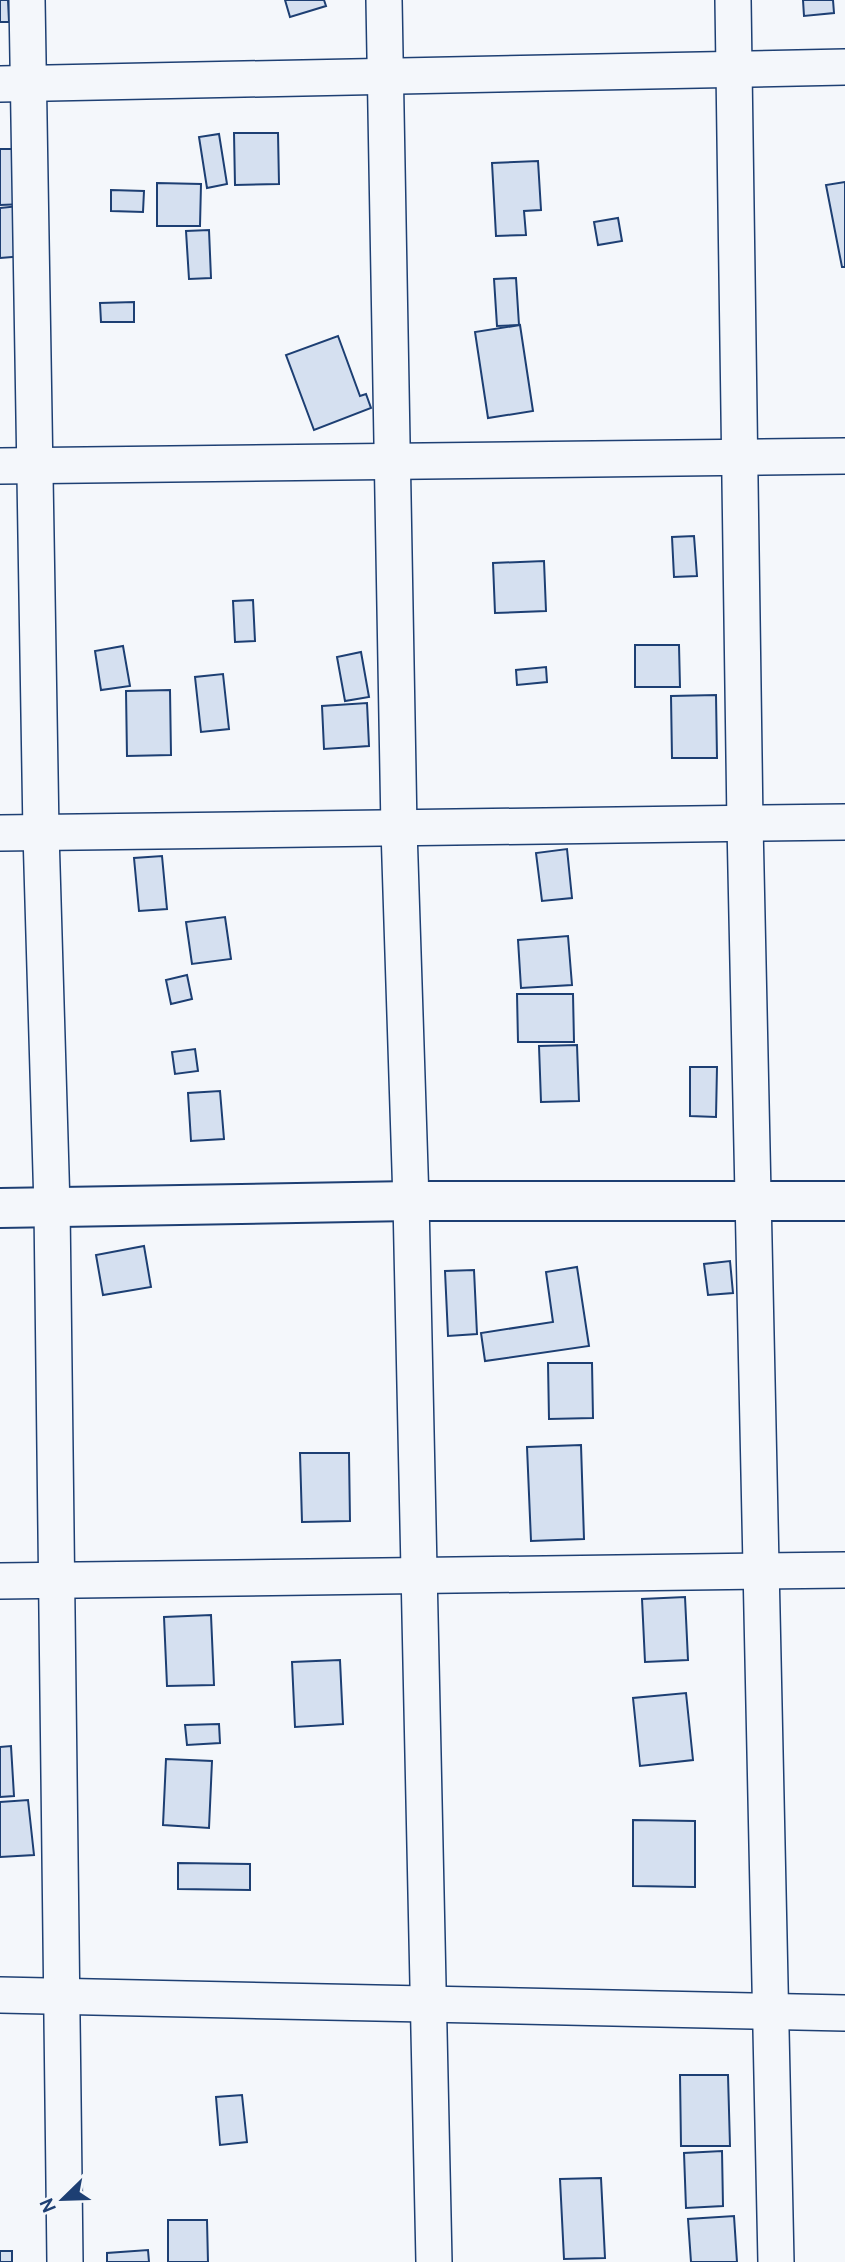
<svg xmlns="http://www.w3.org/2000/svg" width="845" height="2262" font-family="Cabin,sans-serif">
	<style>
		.building { fill: #d5e0f0; stroke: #1d3f73; stroke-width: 2 }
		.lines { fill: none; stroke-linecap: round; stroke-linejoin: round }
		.minor-casing { stroke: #1d3f73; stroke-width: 38 }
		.secondary-casing { stroke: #1d3f73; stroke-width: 42 }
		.minor { stroke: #f4f7fb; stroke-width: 35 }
		.secondary { stroke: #f4f7fb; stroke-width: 38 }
	</style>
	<rect width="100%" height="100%" fill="#f4f7fb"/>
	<g class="building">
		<path d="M0 0H8L9 22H0Z"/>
		<path d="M285 0H324L326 6 290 17Z"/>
		<path d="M803 0H833L834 13 804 16Z"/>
		<path d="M234 133H278L279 184 235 185Z"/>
		<path d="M219 134 227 184 207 188 199 137Z"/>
		<path d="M0 149H25V204L0 205Z"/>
		<path d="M538 161 541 210 524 211 526 235 496 236 492 163Z"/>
		<path d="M845 182V267H842L826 185Z"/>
		<path d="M157 183 201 184 200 226H157Z"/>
		<path d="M111 190 144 191 143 212 111 211Z"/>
		<path d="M19 206 24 256 0 258V208Z"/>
		<path d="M618 218 622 241 598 245 594 222Z"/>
		<path d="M209 230 211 278 189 279 186 231Z"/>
		<path d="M516 278 519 325 497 326 494 279Z"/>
		<path d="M134 302V322H101L100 303Z"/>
		<path d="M520 325 533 411 488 418 475 332Z"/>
		<path d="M338 336 360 396 366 394 371 408 314 430 286 355Z"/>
		<path d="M694 536 697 576 674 577 672 537Z"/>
		<path d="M544 561 546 611 495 613 493 563Z"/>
		<path d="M253 600 255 641 235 642 233 601Z"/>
		<path d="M635 645H679L680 687H635Z"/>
		<path d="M123 646 130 686 101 690 95 651Z"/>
		<path d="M361 652 369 697 345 701 337 657Z"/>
		<path d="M546 667 547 682 517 685 516 670Z"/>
		<path d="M223 674 229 729 201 732 195 677Z"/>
		<path d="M170 690 171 755 127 756 126 691Z"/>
		<path d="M716 695 717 758H672L671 696Z"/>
		<path d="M367 703 369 746 324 749 322 706Z"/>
		<path d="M567 849 572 898 542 901 536 853Z"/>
		<path d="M162 856 167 909 139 911 134 858Z"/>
		<path d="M225 917 231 959 192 964 186 922Z"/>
		<path d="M568 936 572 985 521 988 518 940Z"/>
		<path d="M187 975 192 999 171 1004 166 980Z"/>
		<path d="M517 994H573L574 1042H518Z"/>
		<path d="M577 1045 579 1101 541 1102 539 1046Z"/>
		<path d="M195 1049 198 1071 175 1074 172 1052Z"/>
		<path d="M690 1067H717L716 1117 690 1116Z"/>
		<path d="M220 1091 224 1139 191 1141 188 1093Z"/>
		<path d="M144 1246 151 1287 103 1295 96 1255Z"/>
		<path d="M730 1261 733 1293 708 1295 704 1264Z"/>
		<path d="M577 1267 589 1346 485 1361 481 1333 553 1322 546 1272Z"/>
		<path d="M474 1270 477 1334 448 1336 445 1271Z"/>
		<path d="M548 1363H592L593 1418 549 1419Z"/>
		<path d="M581 1445 584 1539 531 1541 527 1447Z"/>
		<path d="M300 1453H349L350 1521 302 1522Z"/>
		<path d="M685 1597 688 1660 645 1662 642 1599Z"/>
		<path d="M211 1615 214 1685 167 1686 164 1617Z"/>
		<path d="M340 1660 343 1724 295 1727 292 1662Z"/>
		<path d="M686 1693 693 1760 640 1766 633 1698Z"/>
		<path d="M219 1724 220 1743 187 1745 185 1725Z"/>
		<path d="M11 1746 14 1796 0 1797V1747Z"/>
		<path d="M166 1759 212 1761 209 1828 163 1825Z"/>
		<path d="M28 1800 34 1855 0 1857V1802Z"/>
		<path d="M633 1820 695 1821V1887L633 1886Z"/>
		<path d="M178 1863 250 1864V1890L178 1889Z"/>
		<path d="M680 2075H728L730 2146H681Z"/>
		<path d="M242 2095 247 2142 220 2145 216 2097Z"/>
		<path d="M722 2151 723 2206 686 2208 684 2153Z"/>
		<path d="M601 2178 605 2258 564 2259 560 2179Z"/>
		<path d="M734 2216 737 2262H691L688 2219Z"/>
		<path d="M168 2220H207L208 2262H168Z"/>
		<path d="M148 2250 149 2262H107V2253Z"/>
		<rect x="0" y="2251" width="12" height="11"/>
	</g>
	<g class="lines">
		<g class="minor-casing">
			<g id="minor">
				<path d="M27 0 41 833 52 1207 65 2262"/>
				<path d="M384 0 399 829 411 1201 434 2262"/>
				<path d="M733 0 745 824 776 2262"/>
				<path d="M0 84 845 67"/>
				<path d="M0 466 845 456"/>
				<path d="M0 833 845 822"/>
				<path d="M0 1581 845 1570"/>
				<path d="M0 1995 845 2013"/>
			</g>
		</g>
		<g class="secondary-casing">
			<path id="secondary" d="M0 1208 411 1201H845"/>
		</g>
		<use href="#minor" class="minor"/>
		<use href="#secondary" class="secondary"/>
	</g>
	<g transform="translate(63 2199) rotate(247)" stroke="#f4f7fb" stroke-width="5" paint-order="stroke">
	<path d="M0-5L12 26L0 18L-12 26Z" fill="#1d3f73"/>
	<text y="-10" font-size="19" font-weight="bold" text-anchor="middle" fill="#1d3f73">N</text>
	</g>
</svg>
